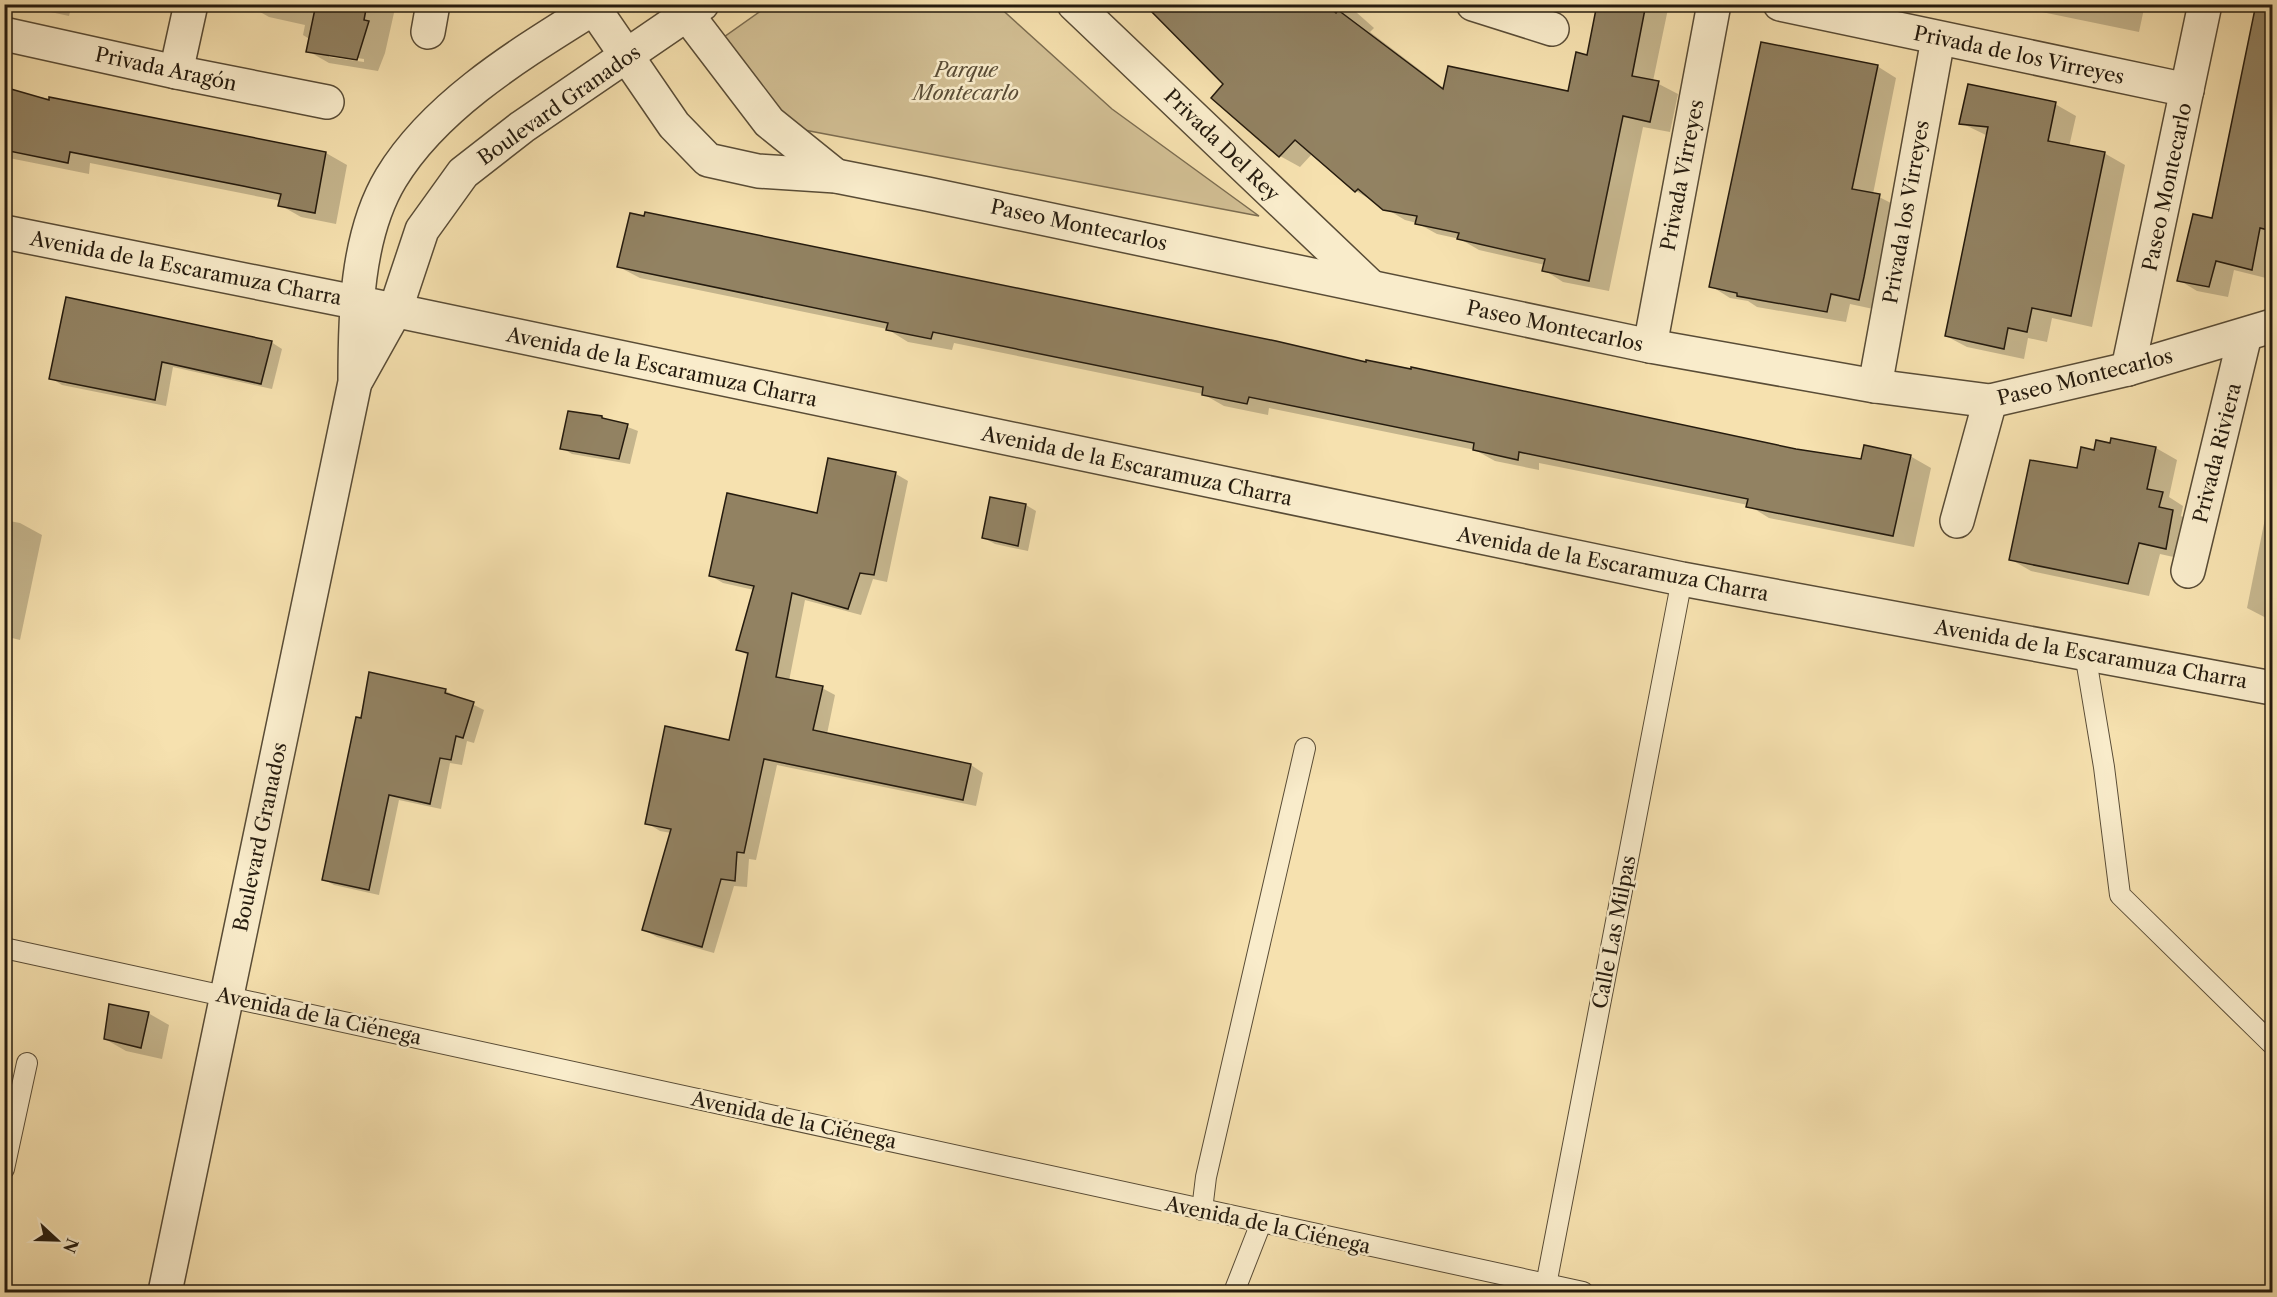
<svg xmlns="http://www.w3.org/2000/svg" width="2277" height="1297" font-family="'Libre Caslon Text',serif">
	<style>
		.green { fill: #d2bf94; stroke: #7c6d51; stroke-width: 1.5 }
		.shadow { fill: #0003; fill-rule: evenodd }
		.building { fill: #928262; stroke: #251b0e; stroke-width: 1.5 }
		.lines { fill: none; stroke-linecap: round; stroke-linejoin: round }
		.service-casing { stroke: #594c36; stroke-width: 22 }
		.minor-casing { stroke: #594c36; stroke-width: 36 }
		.tertiary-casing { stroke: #594c36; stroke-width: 36 }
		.service { stroke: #f9eccb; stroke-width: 20 }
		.minor { stroke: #f9eccb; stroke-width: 33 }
		.tertiary { stroke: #f9eccb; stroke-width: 33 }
		.labels { text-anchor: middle; stroke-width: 5; stroke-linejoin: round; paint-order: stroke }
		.street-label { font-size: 20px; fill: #251b0e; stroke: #f9eccb }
		.park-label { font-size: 20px; font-style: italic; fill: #594c36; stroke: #f9eccb }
	</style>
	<rect width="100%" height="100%" fill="#f6e1af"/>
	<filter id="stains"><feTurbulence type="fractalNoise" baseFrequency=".00333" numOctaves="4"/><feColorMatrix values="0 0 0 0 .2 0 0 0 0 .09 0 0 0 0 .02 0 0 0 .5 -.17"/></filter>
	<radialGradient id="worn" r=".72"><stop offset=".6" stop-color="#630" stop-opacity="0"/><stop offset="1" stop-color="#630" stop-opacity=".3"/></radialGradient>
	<path class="green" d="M769 5H997L1112 109 1259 216 778 125 717 42Z"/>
	<g class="shadow">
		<path d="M13 4H72L69 16Z"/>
		<path d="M396 4 385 53 378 71 329 63 308 51 311 40 303 35 305 25 269 17 248 5ZM329 54 364 59V62L329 57Z"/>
		<path d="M1143 4H1347L1374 28 1370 32 1445 89 1569 92 1588 56 1599 4H1669L1653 81 1678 94 1670 132 1643 127 1609 291 1563 282 1544 270 1545 265 1479 250 1460 239 1437 234 1417 223 1405 220 1356 191 1312 154 1300 167 1280 156 1213 98 1225 84Z"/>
		<path d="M2003 4H2145L2139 32Z"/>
		<path d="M2258 4H2272V267L2270 279 2234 270 2228 297 2197 291 2179 280 2213 220Z"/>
		<path d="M1877 66 1896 78 1873 194 1899 207 1878 310 1850 304 1846 322 1757 307 1748 301 1730 298 1711 286Z"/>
		<path d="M4 90 326 153 347 165 336 224 301 217 280 205 281 201 90 163 89 174 4 157Z"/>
		<path d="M2055 104 2076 116 2069 147 2104 153 2125 165 2092 327 2052 318 2047 342 2028 338 2024 359 1967 347 1946 336 1988 136 1961 123Z"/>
		<path d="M619 267 1367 364 1796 450 1862 461 1910 456 1931 468 1914 547 1769 518 1748 505 1539 463V470L1495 461 1475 450 1269 408 1268 415 1224 406 1203 394 954 343 952 350 908 342 887 329 640 278Z"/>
		<path d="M271 342 282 349 272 389 173 367 166 406 62 385 51 378Z"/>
		<path d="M602 417 638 431 630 464 572 454 562 448Z"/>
		<path d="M2156 448 2177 460 2169 497 2183 506 2181 516 2194 524 2187 560 2160 554 2149 596 2031 571 2010 559 2078 470 2095 452Z"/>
		<path d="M896 474 908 481 887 582 873 579 861 615 805 600 789 681 822 688 835 695 827 734 971 765 983 773 976 806 777 765 756 860 749 859 747 887 734 886 714 953 657 937 644 930 671 833 660 831 647 823 730 741 749 656 738 649 754 590 723 583 711 576Z"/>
		<path d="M2272 484V621L2247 608Z"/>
		<path d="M992 499 1026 505 1036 511 1028 551 995 544 984 538Z"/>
		<path d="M4 520 20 523 42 535 20 640 4 636Z"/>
		<path d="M370 674 446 691 484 710 474 743 467 741 462 765 450 763 441 809 399 800 379 895 334 885 323 879Z"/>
		<path d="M148 1013 169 1025 162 1059 126 1051 105 1039Z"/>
	</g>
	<g class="building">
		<path d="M316 4H367L364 20 369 21 357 60 306 52Z"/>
		<path d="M1144 4H1325L1336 13 1338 10 1443 89 1448 66 1568 91 1576 52 1587 55 1597 4H1646L1632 76 1659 81 1650 122 1623 116 1589 281 1542 271 1545 259 1457 239 1459 233 1415 224 1417 216 1383 210 1358 189 1355 192 1295 140 1279 157 1211 98 1223 84Z"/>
		<path d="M2256 4H2272V231L2260 228 2252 270 2216 261 2209 287 2177 281 2193 214 2212 218Z"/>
		<path d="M1761 42 1878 65 1852 189 1880 194 1864 277 1859 300 1831 294 1827 312 1737 296V293L1709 287Z"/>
		<path d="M1968 84 2056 102 2048 141 2105 152 2071 316 2032 308 2027 332 2008 328 2004 349 1945 336 1988 127 1959 124Z"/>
		<path d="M4 87 49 100V97L326 152 315 213 278 206 281 194 243 186 70 152 68 163 4 150Z"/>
		<path d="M645 212 1276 341 1366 362V360L1411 369V367L1796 449 1861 459 1864 445 1911 455 1893 536 1746 507 1748 499 1519 452 1518 460 1473 450 1474 443 1249 397 1247 404 1202 395 1203 387 933 332 931 339 886 330 888 323 617 267 630 213 644 216Z"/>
		<path d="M66 297 272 341 261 384 162 362 155 400 49 379Z"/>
		<path d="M568 411 602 416V418L628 424 619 459 560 449Z"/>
		<path d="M2111 438 2156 447 2147 489 2163 492 2159 507 2173 510 2166 549 2139 543 2128 584 2009 560 2030 460 2077 468 2081 447 2094 450 2096 440 2110 443Z"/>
		<path d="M828 458 896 472 874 575 860 573 848 609 792 593 776 677 823 686 813 730 971 764 963 800 764 759 744 853 737 852 735 881 721 879 702 947 642 930 671 829 645 824 665 726 729 740 748 653 736 650 754 586 709 576 727 493 817 513Z"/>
		<path d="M990 497 1026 504 1018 546 982 538Z"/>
		<path d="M369 672 446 689 445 693 474 702 463 738 456 736 451 760 440 758 430 804 389 795 369 890 322 880 356 717 361 718Z"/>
		<path d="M109 1004 149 1012 141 1048 104 1039Z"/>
	</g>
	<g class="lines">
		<g class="service-casing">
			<g id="service">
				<path d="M2085 653 2104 767 2120 895 2272 1044"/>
				<path d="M4 948 1583 1292"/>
				<path d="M4 1169 27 1063"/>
				<path d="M1202 1210 1206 1177 1305 748"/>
				<path d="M1546 1285 1682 579"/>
				<path d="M1234 1292 1261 1223"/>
			</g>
		</g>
		<g class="minor-casing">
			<g id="minor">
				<path d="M591 4 674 125 708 160 758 171 836 176 927 194 1650 346 1875 386 1990 401 2128 369 2272 326"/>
				<path d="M679 4 769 122 836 176"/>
				<path d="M1074 4 1370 286"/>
				<path d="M1473 4 1552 29"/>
				<path d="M1780 4 2187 90"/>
				<path d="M428 32 433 4"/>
				<path d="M4 34 176 72 327 102"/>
				<path d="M176 72 191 4"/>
				<path d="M4 232 355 302 1682 579 2272 688"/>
				<path d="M1650 346 1714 4"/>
				<path d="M2128 369 2205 4"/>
				<path d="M1875 386 1938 39"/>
				<path d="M1957 521 1990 401"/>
				<path d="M2188 571 2245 335"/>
			</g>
		</g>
		<g class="tertiary-casing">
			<g id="tertiary">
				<path d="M357 379 395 311 422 230 463 173 522 127 702 4"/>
				<path d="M165 1292 355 382C355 317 356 236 391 178 437 102 527 50 600 4"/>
			</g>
		</g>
		<use href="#service" class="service"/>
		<use href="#minor" class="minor"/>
		<use href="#tertiary" class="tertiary"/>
	</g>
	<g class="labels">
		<g class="street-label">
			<text transform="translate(2019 55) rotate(12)" y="7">Privada de los Virreyes</text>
			<text transform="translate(166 69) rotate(12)" y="7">Privada Aragón</text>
			<text transform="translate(559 105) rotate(-35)" y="7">Boulevard Granados</text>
			<text transform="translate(1222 145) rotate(44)" y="7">Privada Del Rey</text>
			<text transform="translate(1682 175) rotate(-79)" y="7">Privada Virreyes</text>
			<text transform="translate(2167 187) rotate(-78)" y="7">Paseo Montecarlo</text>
			<text transform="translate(1906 212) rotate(-80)" y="7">Privada los Virreyes</text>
			<text transform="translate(1079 225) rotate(12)" y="7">Paseo Montecarlos</text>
			<text transform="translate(186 268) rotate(11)" y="7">Avenida de la Escaramuza Charra</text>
			<text transform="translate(1555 326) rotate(12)" y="7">Paseo Montecarlos</text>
			<text transform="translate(662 367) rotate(12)" y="7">Avenida de la Escaramuza Charra</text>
			<text transform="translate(2085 377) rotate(-14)" y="7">Paseo Montecarlos</text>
			<text transform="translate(2217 453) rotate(-76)" y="7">Privada Riviera</text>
			<text transform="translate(1137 466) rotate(12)" y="7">Avenida de la Escaramuza Charra</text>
			<text transform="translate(1613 564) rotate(11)" y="7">Avenida de la Escaramuza Charra</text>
			<text transform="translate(2091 654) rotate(10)" y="7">Avenida de la Escaramuza Charra</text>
			<text transform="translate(260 837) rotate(-78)" y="7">Boulevard Granados</text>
			<text transform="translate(1614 932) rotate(-79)" y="7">Calle Las Milpas</text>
			<text transform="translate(319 1016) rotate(12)" y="7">Avenida de la Ciénega</text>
			<text transform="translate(794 1120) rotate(12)" y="7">Avenida de la Ciénega</text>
			<text transform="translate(1268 1225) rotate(12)" y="7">Avenida de la Ciénega</text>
		</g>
		<g class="park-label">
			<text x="966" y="77">Parque<tspan x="966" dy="23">Montecarlo</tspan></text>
		</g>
	</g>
	<rect width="2277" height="1297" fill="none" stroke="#f6e1af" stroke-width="24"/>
	<rect x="6" y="6" width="2265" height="1285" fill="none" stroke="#251b0e" stroke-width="3"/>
	<rect x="12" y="12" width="2253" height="1273" fill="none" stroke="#251b0e" stroke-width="1.5"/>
	<g transform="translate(57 1240) rotate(112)" stroke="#f9eccb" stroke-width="4.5" paint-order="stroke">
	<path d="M0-4.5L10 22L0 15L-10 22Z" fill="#251b0e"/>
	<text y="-9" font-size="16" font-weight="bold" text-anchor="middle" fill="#251b0e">N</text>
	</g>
	<rect width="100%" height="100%" filter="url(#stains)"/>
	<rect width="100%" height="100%" fill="url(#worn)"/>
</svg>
